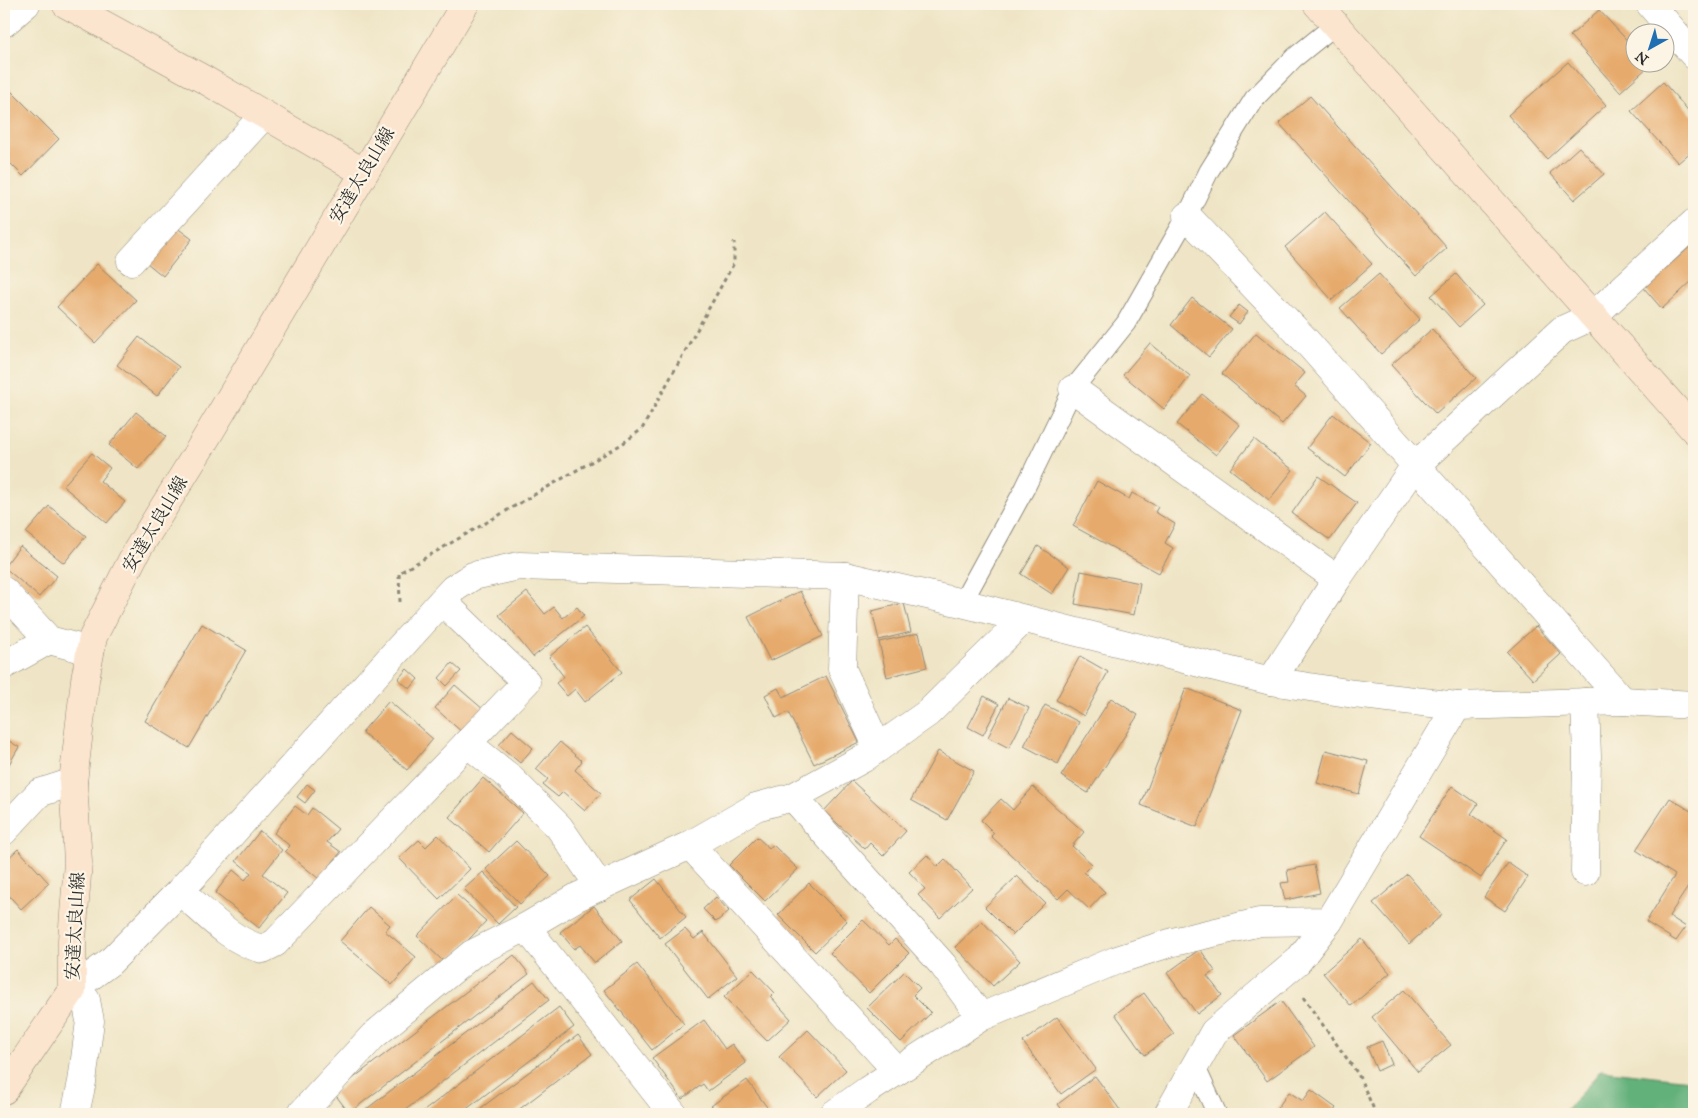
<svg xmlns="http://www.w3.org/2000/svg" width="1698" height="1118" font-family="'IM FELL Great Primer','Noto Serif JP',serif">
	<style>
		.forest { fill: #62b07a; stroke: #466e52 }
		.building { fill: #e6aa6c }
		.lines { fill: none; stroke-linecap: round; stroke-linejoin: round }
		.lane-casing { stroke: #8d8878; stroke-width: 21 }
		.street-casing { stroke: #8d8878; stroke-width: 29 }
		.secondary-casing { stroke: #8d8878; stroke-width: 29 }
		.path { stroke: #8d8878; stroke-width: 3; stroke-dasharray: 4 4; stroke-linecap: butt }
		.lane { stroke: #fff; stroke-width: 19 }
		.street { stroke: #fff; stroke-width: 28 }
		.secondary { stroke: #fce5cf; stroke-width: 28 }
		.labels { text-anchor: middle; stroke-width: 4.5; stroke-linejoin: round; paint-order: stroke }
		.street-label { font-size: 18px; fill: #2b2b2b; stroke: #fcf5e5 }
	</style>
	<rect width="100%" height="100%" fill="#fcf5e5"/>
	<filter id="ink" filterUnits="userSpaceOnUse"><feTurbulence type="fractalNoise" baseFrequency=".02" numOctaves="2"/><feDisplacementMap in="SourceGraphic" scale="10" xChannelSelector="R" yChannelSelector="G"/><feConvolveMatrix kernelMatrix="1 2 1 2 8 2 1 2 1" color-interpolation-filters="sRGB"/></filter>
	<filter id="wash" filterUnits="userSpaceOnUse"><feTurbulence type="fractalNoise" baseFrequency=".0096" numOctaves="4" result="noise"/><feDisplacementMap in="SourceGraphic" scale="20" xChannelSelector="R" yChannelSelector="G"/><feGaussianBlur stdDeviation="1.12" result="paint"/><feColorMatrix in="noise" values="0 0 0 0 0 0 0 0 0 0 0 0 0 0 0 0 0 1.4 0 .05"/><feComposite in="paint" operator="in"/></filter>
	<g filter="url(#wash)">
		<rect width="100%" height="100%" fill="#efe5c6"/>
		<path class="forest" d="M1601 1070 1690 1080 1694 1087V1114H1563Z"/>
		<g id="blocks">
			<g class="building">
				<path d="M1599 10 1636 50V62H1647L1649 66 1620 92 1570 36Z"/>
				<path d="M1568 62 1606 105 1547 159 1508 115Z"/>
				<path d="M1663 82 1694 117V149L1678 163 1631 111Z"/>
				<path d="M8 88 59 139 23 176 4 157V92Z"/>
				<path d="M1310 96 1447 248 1416 276 1279 123Z"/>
				<path d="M1579 147 1604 174 1574 200 1550 173Z"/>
				<path d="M1325 212 1372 264 1332 300 1285 247Z"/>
				<path d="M176 227 192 239 163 276 147 263Z"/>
				<path d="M1692 245 1694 248V279L1662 309 1644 288Z"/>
				<path d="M97 264 136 300 95 343 57 307Z"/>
				<path d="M1379 274 1420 319 1381 354 1340 308Z"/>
				<path d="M1456 274 1483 305 1459 327 1431 296Z"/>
				<path d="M1192 298 1232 329 1209 357 1171 325Z"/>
				<path d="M1239 305 1248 312 1239 324 1229 317Z"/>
				<path d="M1432 329 1476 378 1436 414 1391 365Z"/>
				<path d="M1256 333 1305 373 1294 386 1306 396 1282 424 1222 374Z"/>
				<path d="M139 337 179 367 157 396 117 365Z"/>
				<path d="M1150 343 1190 376 1164 409 1123 375Z"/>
				<path d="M1202 394 1240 425 1216 455 1177 424Z"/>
				<path d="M136 412 166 436 138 469 109 445Z"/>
				<path d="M1333 414 1371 443 1345 477 1307 448Z"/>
				<path d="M1254 439 1293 470 1269 500 1230 469Z"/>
				<path d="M92 453 110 468 100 481 125 502 107 523 63 486Z"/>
				<path d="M1318 476 1357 503 1330 540 1292 513Z"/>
				<path d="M1097 481 1129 499 1132 493 1158 507 1155 512 1175 524 1165 543 1173 548 1159 573 1073 526Z"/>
				<path d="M49 506 86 536 64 563 26 533Z"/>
				<path d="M20 546 57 576 39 597 4 567Z"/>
				<path d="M1038 546 1069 567 1052 594 1021 574Z"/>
				<path d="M1081 571 1140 583 1134 615 1075 604Z"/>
				<path d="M800 591 823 636 770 661 748 617Z"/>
				<path d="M527 592 545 614 554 607 563 618 577 607 584 616 533 657 499 615Z"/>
				<path d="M904 603 911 632 879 640 872 611Z"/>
				<path d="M202 624 246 650 189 748 145 721Z"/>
				<path d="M1536 626 1561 654 1533 680 1507 652Z"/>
				<path d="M585 627 622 672 585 702 575 689 567 696 556 683 564 677 549 657Z"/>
				<path d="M919 633 927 667 887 677 879 642Z"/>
				<path d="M1080 656 1108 672 1084 716 1056 700Z"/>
				<path d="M452 663 461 671 447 686 439 678Z"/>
				<path d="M407 669 418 679 410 689 398 679Z"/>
				<path d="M826 676 859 742 814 764 788 712 776 718 765 695 778 688 783 697Z"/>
				<path d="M455 685 484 710 464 734 435 708Z"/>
				<path d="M1186 688 1242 710 1197 827 1141 805Z"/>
				<path d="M984 696 999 704 983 735 968 727Z"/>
				<path d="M1008 698 1029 708 1009 748 988 737Z"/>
				<path d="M1111 698 1138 715 1088 793 1061 776Z"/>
				<path d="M389 701 433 739 407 770 362 732Z"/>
				<path d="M1045 705 1079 722 1058 764 1024 746Z"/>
				<path d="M512 730 533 748 520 763 499 745Z"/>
				<path d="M4 738 19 747 4 773Z"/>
				<path d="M560 742 582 761 575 770 601 793 585 811 563 792 558 797 543 785 548 779 536 769Z"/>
				<path d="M1326 750 1368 761 1359 794 1317 783Z"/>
				<path d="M938 751 974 771 947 820 911 800Z"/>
				<path d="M483 778 523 813 489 852 449 817Z"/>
				<path d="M852 781 906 831 883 856 870 843 865 849 824 811Z"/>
				<path d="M307 784 315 790 305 803 297 797Z"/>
				<path d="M1452 786 1478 804 1471 814 1507 839 1481 878 1419 836Z"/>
				<path d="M1033 787 1084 832 1072 846 1092 864 1084 872 1105 892 1089 909 1068 889 1058 899 991 836 994 833 981 820 1001 799 1013 810Z"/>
				<path d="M1670 798 1694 813V887L1690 884 1669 916 1686 927 1676 941 1646 922 1675 875 1636 850Z"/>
				<path d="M295 806 307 815 312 808 338 829 327 842 341 852 319 879 285 851 290 846 274 833Z"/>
				<path d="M260 831 282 850 263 874 287 893 259 928 215 893 233 870 245 880 251 873 236 861Z"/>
				<path d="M438 835 470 869 439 899 399 858 419 840 426 847Z"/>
				<path d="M757 837 769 848 773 845 798 869 765 901 729 865Z"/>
				<path d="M516 841 550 876 520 904 486 869Z"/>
				<path d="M18 849 49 883 21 909 4 890V862Z"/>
				<path d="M927 855 937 867 945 859 972 888 940 918 918 895 925 889 909 872Z"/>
				<path d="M1508 863 1528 877 1505 911 1484 897Z"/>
				<path d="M1314 865 1320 893 1285 900 1281 883 1289 882 1287 870Z"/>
				<path d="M483 872 516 907 498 924 464 889Z"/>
				<path d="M1407 874 1442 915 1409 944 1373 903Z"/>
				<path d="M1017 876 1045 903 1013 935 985 907Z"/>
				<path d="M656 879 686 917 660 938 630 900Z"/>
				<path d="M809 883 847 921 815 952 778 915Z"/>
				<path d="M457 895 486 921 446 964 417 936Z"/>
				<path d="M716 897 729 911 716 922 703 909Z"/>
				<path d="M594 906 622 941 595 963 580 945 574 949 560 932Z"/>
				<path d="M369 907 390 925 385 931 416 957 392 985 340 941Z"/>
				<path d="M863 920 889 945 895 939 909 953 869 993 830 953Z"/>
				<path d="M982 921 1020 961 993 986 955 947Z"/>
				<path d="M685 929 694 939 703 932 737 976 708 999 665 944Z"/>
				<path d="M1362 939 1390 973 1351 1006 1323 973Z"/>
				<path d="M1200 949 1215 971 1207 976 1222 995 1197 1014 1167 973Z"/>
				<path d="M514 955 529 974 349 1113 334 1093Z"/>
				<path d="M637 964 684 1024 652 1050 604 990Z"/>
				<path d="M753 970 775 993 771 997 791 1019 767 1041 724 997Z"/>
				<path d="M904 972 920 988 913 995 931 1013 901 1042 867 1008Z"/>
				<path d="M534 981 549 1000 400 1114H360Z"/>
				<path d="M1404 990 1451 1045 1418 1072 1372 1017Z"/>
				<path d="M1144 993 1174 1034 1145 1055 1115 1014Z"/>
				<path d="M1281 1001 1314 1047 1267 1081 1234 1035Z"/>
				<path d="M559 1007 574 1027 460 1114H420Z"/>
				<path d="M1057 1017 1096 1069 1061 1094 1023 1042Z"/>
				<path d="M704 1020 725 1049 732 1044 746 1063 708 1091 703 1084 682 1099 652 1058Z"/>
				<path d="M808 1030 846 1070 817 1097 779 1057Z"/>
				<path d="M578 1035 592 1054 513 1114H473Z"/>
				<path d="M1382 1041 1392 1064 1377 1071 1367 1047Z"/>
				<path d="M1095 1076 1123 1114H1065L1058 1104Z"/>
				<path d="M747 1080 772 1114H718L711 1106Z"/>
				<path d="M1311 1090 1336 1108 1332 1114H1273L1289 1092 1303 1101Z"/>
			</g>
		</g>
	</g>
	<g filter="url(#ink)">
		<use href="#blocks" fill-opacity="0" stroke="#8d8878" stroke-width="1"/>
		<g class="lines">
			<g class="lane-casing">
				<g id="lane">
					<path d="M962 603 1025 488 1073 389 1126 323 1187 216 1209 171 1254 99 1294 58 1335 25"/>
					<path d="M1195 1066 1217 1114"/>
				</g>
			</g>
			<g class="street-casing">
				<g id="street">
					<path d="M1650 4 1694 55"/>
					<path d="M4 23 26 4"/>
					<path d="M1187 216 1307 342 1623 701"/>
					<path d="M131 261 264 115"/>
					<path d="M1073 389 1337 579"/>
					<path d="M845 576 842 669 878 748"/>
					<path d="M4 591 49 640 90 651"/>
					<path d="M4 665 49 640"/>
					<path d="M1271 681 1337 579 1415 466 1562 330 1593 316 1694 223"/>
					<path d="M467 743 508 776 559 827 600 887"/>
					<path d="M793 797 943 965 981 1017"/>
					<path d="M4 831 39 793 73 782"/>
					<path d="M690 845 897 1071"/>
					<path d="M1585 872 1587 756 1585 702"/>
					<path d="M180 891C205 912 231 942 263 949L275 943 526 682 442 601"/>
					<path d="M526 927 673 1114"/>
					<path d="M75 1114 82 1082 90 1021 86 1000 72 990 110 962 180 891 442 601 453 589 473 576 519 566 845 576 962 603 1271 681 1354 694 1457 706 1623 701 1694 705"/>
					<path d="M301 1114 373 1036 472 954 526 927 577 897 690 845 756 807 793 797 864 758 928 713 1024 619"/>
					<path d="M834 1114 868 1090 981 1017 1117 960 1173 942 1260 922 1329 921 1457 706"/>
					<path d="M1168 1114 1214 1032 1298 961 1329 921"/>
				</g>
			</g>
			<g class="secondary-casing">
				<g id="secondary">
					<path d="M66 4 205 80 363 172"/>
					<path d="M1317 4 1694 430"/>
					<path d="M4 1090 72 990V940L78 862 73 782 85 680 93 637 136 552 199 450 465 4"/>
				</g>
			</g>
			<g class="path">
				<path d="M400 602 399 573 622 444 642 429 734 263V242"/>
				<path d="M1303 997 1358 1074 1376 1114"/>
			</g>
			<use href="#lane" class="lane"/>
			<use href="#street" class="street"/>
			<use href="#secondary" class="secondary"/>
		</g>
	</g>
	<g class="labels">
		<g class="street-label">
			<text transform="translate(362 175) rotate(-59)" y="6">安達太良山線</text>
			<text transform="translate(155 524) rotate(-59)" y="6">安達太良山線</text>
			<text transform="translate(75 926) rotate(-87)" y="6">安達太良山線</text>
		</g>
	</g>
	<rect width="1698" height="1118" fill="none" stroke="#fcf5e5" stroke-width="20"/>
	<g transform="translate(1650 48) rotate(219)"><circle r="24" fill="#fcf5e5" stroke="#a8a49b"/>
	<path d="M0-4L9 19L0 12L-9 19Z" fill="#1f6fb2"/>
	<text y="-8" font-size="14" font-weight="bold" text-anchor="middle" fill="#2b2b2b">N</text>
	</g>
</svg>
